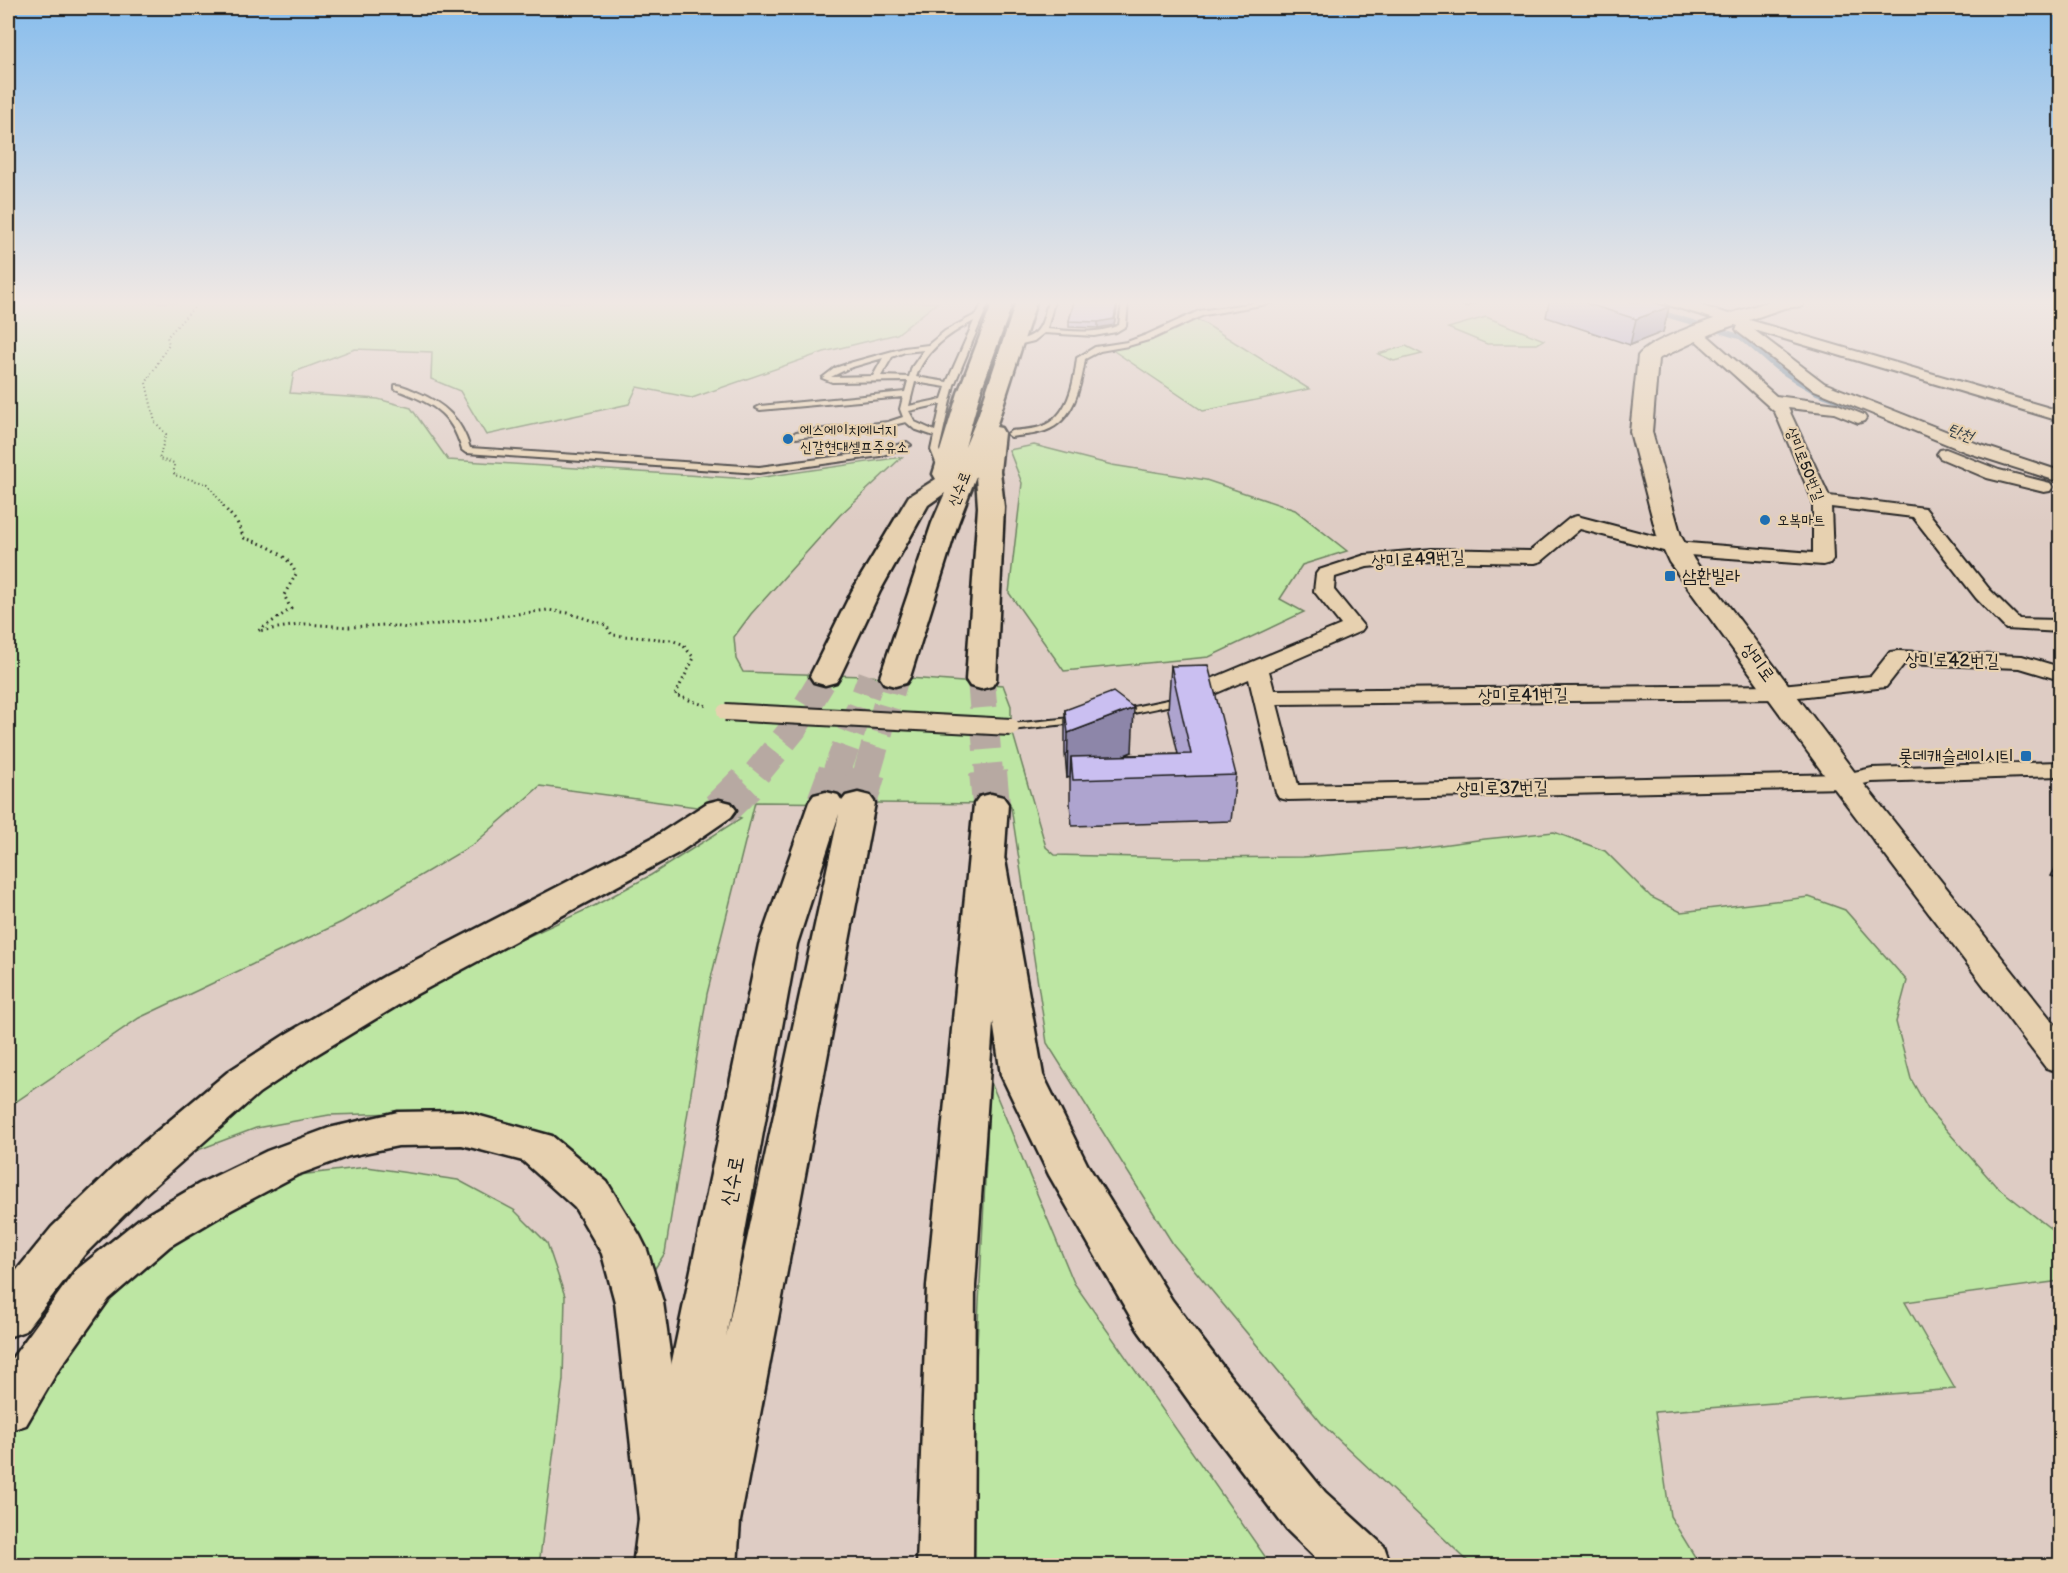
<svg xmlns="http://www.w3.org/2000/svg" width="2068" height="1573" font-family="'Balsamiq Sans','Poor Story',sans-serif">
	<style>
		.green { fill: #bde6a3; stroke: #6c8160; stroke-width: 1.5 }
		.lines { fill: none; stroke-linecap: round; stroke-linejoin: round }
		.stream { stroke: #65859e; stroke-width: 5 }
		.primary-tunnel-far1 { stroke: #b7a9a2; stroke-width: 28; stroke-dasharray: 28 14; stroke-linecap: butt }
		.primary-tunnel { stroke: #b7a9a2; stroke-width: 38; stroke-dasharray: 38 19; stroke-linecap: butt }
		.service-casing { stroke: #1c1c1c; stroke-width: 4 }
		.minor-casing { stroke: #1c1c1c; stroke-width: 4 }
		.tertiary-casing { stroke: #1c1c1c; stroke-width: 4 }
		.primary-casing { stroke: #1c1c1c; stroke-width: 5 }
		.motorway-casing { stroke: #1c1c1c; stroke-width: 5 }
		.path-far1 { stroke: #1c1c1c; stroke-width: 2; stroke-dasharray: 1 3; stroke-linecap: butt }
		.path { stroke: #1c1c1c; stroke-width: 3; stroke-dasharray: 1.5 4; stroke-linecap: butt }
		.service { fill: #e7d1b0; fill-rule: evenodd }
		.minor { fill: #e7d1b0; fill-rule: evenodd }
		.tertiary { fill: #e7d1b0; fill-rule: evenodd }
		.primary { fill: #e7d1b0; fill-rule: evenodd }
		.motorway { fill: #e7d1b0; fill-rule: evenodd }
		.pedestrian-bridge-casing { stroke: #1c1c1c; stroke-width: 20; stroke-linecap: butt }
		.pedestrian-bridge { stroke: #e7d1b0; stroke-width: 16 }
		.wall { fill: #aea4cf; stroke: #1c1c1c; stroke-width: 1.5 }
		.shaded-wall { fill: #8d86a9; stroke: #1c1c1c; stroke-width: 1.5 }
		.building { fill: #cabff1; stroke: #1c1c1c; stroke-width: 1.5 }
		.poi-dot { fill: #1f6fb2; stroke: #e7d1b0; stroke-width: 2 }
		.labels { text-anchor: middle; stroke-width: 4.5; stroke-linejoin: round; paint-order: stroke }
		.far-poi-label { font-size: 15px; fill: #1c1c1c; stroke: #e7d1b0; text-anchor: start }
		.far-street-label { font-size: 15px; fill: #1c1c1c; stroke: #e7d1b0 }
		.far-water-label { font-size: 16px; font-style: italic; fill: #343f47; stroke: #e7d1b0 }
		.street-label { font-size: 18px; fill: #1c1c1c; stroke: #e7d1b0 }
		.poi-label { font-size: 18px; fill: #1c1c1c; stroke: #e7d1b0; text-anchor: start }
		.near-street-label { font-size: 21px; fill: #1c1c1c; stroke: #e7d1b0 }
	</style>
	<rect width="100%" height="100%" fill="#deccc4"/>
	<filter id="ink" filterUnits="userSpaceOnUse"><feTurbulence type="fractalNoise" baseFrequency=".0167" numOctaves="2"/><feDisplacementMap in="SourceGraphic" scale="12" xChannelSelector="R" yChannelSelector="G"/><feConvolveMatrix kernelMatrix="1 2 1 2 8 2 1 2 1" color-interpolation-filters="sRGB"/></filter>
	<g filter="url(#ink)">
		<g class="green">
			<path d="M8 302H938L897 334 824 352 692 398 637 387 629 404 486 435 460 391 431 379 432 352 355 349 294 372 290 393 378 399 411 408 448 460 750 479 902 457 840 515 751 614 734 637 736 659 743 672 895 677 1003 685 1011 706V727L1046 847 1055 855 1184 858 1303 857 1411 849 1485 839 1554 832 1605 851 1651 897 1681 912 1809 897 1845 910 1907 981 1896 1022 1911 1079 1928 1109 1995 1185 2060 1236V1281L1905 1302 1955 1389 1655 1412 1670 1516 1700 1565H1472L1324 1426 1173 1244 1047 1043 1011 807 991 804 755 802 707 994 665 1253 650 1276 598 1187 401 1113 329 1115 256 1128 177 1158 152 1160 421 986 594 906 651 875 741 818 719 810 540 786 474 844 342 922 139 1018 8 1107Z"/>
			<path d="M1190 317 1204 323 1309 389 1203 411 1108 347 1128 344Z"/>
			<path d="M1486 317 1544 340 1537 344H1487L1448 328Z"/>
			<path d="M1406 346 1422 354 1394 361 1378 354Z"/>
			<path d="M1034 445 1112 465 1206 480 1295 510 1347 551 1302 565 1280 599 1304 612 1209 657 1064 671 1009 593 1022 483 1009 450Z"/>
			<path d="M990 1080 1074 1283 1271 1565 966 1566Z"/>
			<path d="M367 1167 458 1180 514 1210 547 1243 565 1296 563 1380 539 1565 8 1566V1432L34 1367 141 1241 282 1177Z"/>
		</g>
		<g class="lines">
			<path class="stream" d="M1658 312 1741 337 1777 368 1797 381 1818 393 1857 407"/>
			<g class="primary-tunnel-far1">
				<path d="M981 680 989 773"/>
				<path d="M757 773 793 729 825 676"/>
				<path d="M836 773 872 676"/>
				<path d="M867 773 895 677"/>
			</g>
			<g class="primary-tunnel">
				<path d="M988 772 991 804"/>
				<path d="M826 802 837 772"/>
				<path d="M858 803 867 772"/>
				<path d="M719 810 758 772"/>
			</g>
			<g class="service-casing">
				<g id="service">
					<path d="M983 302H989L954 385 950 401 939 450 948 473 947 475 940 473 931 450 934 436 914 429 906 422 889 426 796 438 792 435 796 432 888 422 903 417 900 409 903 397 760 410 756 408 760 406 905 392 908 381 832 382 822 378 835 368 853 362 904 348 928 345 945 331 977 314ZM974 321 947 382 916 377C926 349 949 334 974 321ZM924 350 912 367 909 377 881 376 892 357 905 352ZM883 358 873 376 831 377 849 368ZM915 382 946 387 942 399 909 406ZM941 404 935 431 915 422 909 411Z"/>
					<path d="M1048 302H1054L1047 329C1071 331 1096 335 1119 325L1122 302H1128L1126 326 1116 332 1094 336 1044 333 1034 341 1009 347V343C1040 335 1040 332 1048 302Z"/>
					<path d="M1261 302H1278L1204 315 1152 339 1128 346 1100 351 1085 359C1081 386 1074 421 1045 431 1034 435 1022 435 1011 437L1007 434 1011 431C1020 430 1031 430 1040 427 1068 418 1074 384 1077 358L1095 347 1127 342 1146 335 1199 311Z"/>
					<path d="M1465 302H1475L1466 306 1463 304Z"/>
					<path d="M395 385C403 385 410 389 417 392 445 404 461 419 470 448L759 467 879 451 907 442 911 445 880 456 759 473 466 453 462 450C451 411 431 403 395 389Z"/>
					<path d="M1182 697 1186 698 1188 700 1186 702 1119 716 1113 713 1119 710Z"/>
					<path d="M1081 717 1085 718 1087 720 1085 722 1011 730 1005 727 1011 724Z"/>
				</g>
			</g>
			<g class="minor-casing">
				<g id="minor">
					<path d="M1666 302H1688L2060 411V421L1754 330 1824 383 1978 444 2060 471V482L1966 452 1812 389 1738 332 1736 329 1738 326 1668 305Z"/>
					<path d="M1696 329 1701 330 1776 396 1837 404 1864 415 1866 418 1864 421 1858 423 1834 413 1788 408 1829 496 1925 508 1990 590 2019 619 2060 620V632L2006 629 1976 598 1913 517 1831 507 1833 559 1830 563 1823 565 1675 554 1580 529 1542 561 1535 563 1432 561 1367 567 1335 577 1334 590 1364 627 1361 631 1269 671 1274 690 1781 685 1871 676 1890 652 1898 651 2022 656 2060 667V680L2020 668 1904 664 1886 687 1781 699 1277 704 1298 785 1845 774 1872 768 2060 762V776L1872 782 1845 788 1288 800 1279 798 1276 793 1249 679 1191 704 1183 706 1175 704 1172 699 1175 694 1341 625 1314 591 1316 574 1319 570 1365 555 1432 549 1530 551 1570 518 1577 516 1676 542 1813 553V501L1775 412 1691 336 1689 333Z"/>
					<path d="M1946 449 1999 470 2050 483 2053 487 2050 491 2044 492 1987 478 1940 458 1937 454 1940 450Z"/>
				</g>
			</g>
			<g class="tertiary-casing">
				<path id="tertiary" d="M1767 302H1805L1802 306 1784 308 1720 330 1658 359 1652 432 1681 536 1694 560 1856 774 2060 1031V1072L2046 1068 1834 788 1669 562 1657 536 1630 432 1638 356C1653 335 1740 311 1767 302Z"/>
			</g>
			<g class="primary-casing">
				<g id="primary">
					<path d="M993 302H1013L980 393 965 447 978 416 1016 302H1036L996 427 1001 428 1004 433 1000 471 1004 507 996 680 992 686 981 689 970 686 966 680 978 507 976 476 958 523 910 677 906 683 895 686 884 683 880 677 932 523 945 493 928 505 880 591 840 676 836 682 825 685 814 682 810 676 852 591 909 496 936 479 933 474 958 393Z"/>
					<path d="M826 792 838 795 842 801 846 796 858 793 870 796 875 803 740 1521 737 1566H633L639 1519 759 944 809 802 814 795ZM839 814 726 1337 797 944Z"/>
					<path d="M991 794 1003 797 1008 804 975 1286 973 1566H917L927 1286 974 804 979 797Z"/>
					<path d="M719 800 731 803 736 810 731 817 680 852 413 996 314 1056 259 1093 145 1194 84 1255 25 1331 8 1337V1281L52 1227 113 1168 229 1071 286 1034 385 976 656 836 707 803Z"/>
				</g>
			</g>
			<g class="motorway-casing">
				<g id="motorway">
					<path d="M987 849 999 852 1005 860 1043 1075 1087 1164 1172 1300 1230 1376 1325 1492 1384 1546 1391 1566H1324L1287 1530 1194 1408 1138 1330 1049 1175 1001 1075 969 860 975 852Z"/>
					<path d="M462 1111 552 1136 607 1182 640 1236 647 1250 663 1302 693 1519 685 1538 666 1545 647 1538 639 1519 615 1302 602 1254 575 1208 523 1161 462 1145 398 1146 349 1156 297 1175 231 1210 170 1246 109 1299 57 1372 26 1425 8 1431V1364L75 1271 138 1220 199 1184 267 1151 329 1128 398 1112Z"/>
				</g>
			</g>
			<path class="path-far1" d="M199 302 167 337 169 344 146 383 155 422 166 434 159 459 174 463V475L208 484 224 507"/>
			<path class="path" d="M223 506 237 522 244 538C264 544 288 553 296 574L284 595 291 609 258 631 305 624 350 627 385 625 408 628 548 610 568 613 606 625 612 635 671 640 682 644 694 658 675 695 707 706"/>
			<use href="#service" class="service"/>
			<use href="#minor" class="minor"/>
			<use href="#tertiary" class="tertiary"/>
			<use href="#primary" class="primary"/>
			<use href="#motorway" class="motorway"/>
			<g class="pedestrian-bridge-casing">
				<path id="pedestrian-bridge" d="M725 712 1011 727"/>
			</g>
			<use href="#pedestrian-bridge" class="pedestrian-bridge"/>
		</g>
		<g class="wall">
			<path d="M1074 302H1118L1114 325 1098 328 1069 327V321Z"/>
			<path d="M1549 302H1653L1669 307 1663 332 1630 345 1546 317Z"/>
			<path d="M1171 666 1236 775 1231 821 1072 826 1070 803V777L1067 778 1065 754V710L1132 752 1124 755 1178 754 1168 710Z"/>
			<path d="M2061 858V879L2051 876Z"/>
		</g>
		<g class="shaded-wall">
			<path d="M1117 302H1118L1114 325 1098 328V322Z"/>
			<path d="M1669 307 1663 332 1630 345 1636 319Z"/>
			<path d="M1134 708 1132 752 1073 776 1071 757 1070 777 1067 778 1068 733Z"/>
		</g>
		<g class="building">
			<path d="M1074 302H1117L1114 319 1098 322 1069 321Z"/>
			<path d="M1582 302H1653L1669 307 1636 319Z"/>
			<path d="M1208 665 1236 775 1073 780 1071 757 1191 754 1171 666Z"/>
			<path d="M1113 692 1134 708 1068 733 1065 710Z"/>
		</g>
	</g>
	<linearGradient id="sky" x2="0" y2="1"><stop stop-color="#87bded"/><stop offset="0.58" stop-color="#f0e8e4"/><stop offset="1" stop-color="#f0e8e4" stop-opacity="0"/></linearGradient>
	<rect width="2068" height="522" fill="url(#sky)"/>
	<g class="poi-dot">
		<circle cx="788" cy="439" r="6"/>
		<circle cx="1765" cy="520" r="6"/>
		<rect x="1664" y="570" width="12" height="12" rx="3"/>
		<rect x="2020" y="750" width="12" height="12" rx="3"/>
	</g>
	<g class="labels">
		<g class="far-poi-label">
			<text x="800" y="435">에스에이치에너지<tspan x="800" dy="17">신갈현대셀프주유소</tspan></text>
			<text x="1777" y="525">오복마트</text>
		</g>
		<g class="far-street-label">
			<text transform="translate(1805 464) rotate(68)" y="5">상미로50번길</text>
			<text transform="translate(959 489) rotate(-68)" y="5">신수로</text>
		</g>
		<g class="far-water-label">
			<text transform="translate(1961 432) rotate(21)" y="6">탄천</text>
		</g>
		<g class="street-label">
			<text transform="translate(1418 559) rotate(-3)" y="6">상미로49번길</text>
			<text transform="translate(1952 660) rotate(1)" y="6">상미로42번길</text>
			<text transform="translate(1758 662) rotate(53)" y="6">상미로</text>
			<text transform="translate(1523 695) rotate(-1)" y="6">상미로41번길</text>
			<text transform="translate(1502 788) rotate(-1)" y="6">상미로37번길</text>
		</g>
		<g class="poi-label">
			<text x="1682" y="582">삼환빌라</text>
			<text x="2014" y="762" text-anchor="end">롯데캐슬레이시티</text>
		</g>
		<g class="near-street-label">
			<text transform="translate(732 1181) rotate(-79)" y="7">신수로</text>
		</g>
	</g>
	<rect width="2068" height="1573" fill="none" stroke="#e7d1b0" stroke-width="30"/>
	<rect x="15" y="15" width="2038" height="1543" fill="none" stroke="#1c1c1c" stroke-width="2" filter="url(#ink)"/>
</svg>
